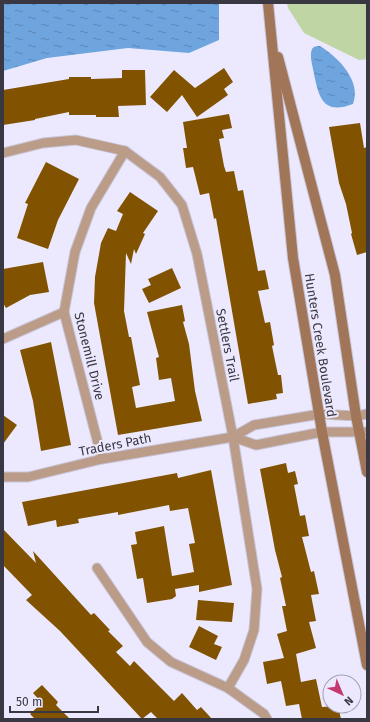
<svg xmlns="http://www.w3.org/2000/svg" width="370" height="722" font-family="'Fira Sans',sans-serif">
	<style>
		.green { fill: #bfd5a4 }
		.water { fill: url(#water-ripples) }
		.building { fill: #815300 }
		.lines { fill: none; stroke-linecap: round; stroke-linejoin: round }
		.street-casing { stroke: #c8c5d8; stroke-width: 11 }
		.secondary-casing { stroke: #c8c5d8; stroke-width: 12 }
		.street { stroke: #bb9c88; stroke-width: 9 }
		.secondary { stroke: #a17558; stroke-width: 10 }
		.labels { text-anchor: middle; stroke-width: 4; stroke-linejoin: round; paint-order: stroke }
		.street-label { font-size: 13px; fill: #393741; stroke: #ece9fe }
	</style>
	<defs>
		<pattern id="water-ripples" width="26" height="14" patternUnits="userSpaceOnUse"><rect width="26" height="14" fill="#6ea5df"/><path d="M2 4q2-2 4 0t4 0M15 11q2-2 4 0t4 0" fill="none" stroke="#5b87b6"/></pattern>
	</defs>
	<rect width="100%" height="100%" fill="#ece9fe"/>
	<path class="green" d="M287 3H367V59L359 60 304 33 288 8Z"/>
	<g class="water">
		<path d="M3 3H219V40L189 53 128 48 47 58 3 71Z"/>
		<path d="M320 46C338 57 362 81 353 104 324 115 319 99 314 74 313 67 309 56 312 49 314 46 317 46 320 46Z"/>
	</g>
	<g class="building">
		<path d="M224 68 233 82 224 89 228 95 197 117 182 95 167 112 150 97 174 70 195 88Z"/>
		<path d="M122 70H145L146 105 118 106 119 117H96V115H69V112L35 119V120L3 125V90L69 79V77H91V79L122 78Z"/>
		<path d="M229 114 232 128 222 130 224 138 219 139 224 166 226 172 234 171 238 191 243 190 258 271 265 270 269 289 258 291 265 323 270 322 274 345 272 346 278 375H281L283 393 276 394 277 399 248 404 216 218 214 219 209 193 200 195 193 167 186 168 183 148H187L183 122Z"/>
		<path d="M360 123 364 148 367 147V252L357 255 351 234 352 233 346 204 339 183 329 127Z"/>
		<path d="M46 162 79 179 58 220 48 249 17 238 28 204 25 203Z"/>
		<path d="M130 192 158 211 143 233 145 234 136 254 134 249 131 264 126 253 124 311 129 337H131L140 385 132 387 136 408 175 401 171 378 159 380 156 358 159 357 147 312 182 305 185 321 183 322 189 344 195 391 202 421 118 435 94 303 95 277 101 243 108 228 116 231 123 214 117 211Z"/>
		<path d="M43 262 49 292 30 295 6 308 3 303V269Z"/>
		<path d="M172 268 181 288 149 303 142 289 151 285 148 279Z"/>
		<path d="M51 342 71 445 41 451 33 401 20 350Z"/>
		<path d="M3 415 17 425 3 444Z"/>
		<path d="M286 463 288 473 295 471 298 484 294 485 300 516 305 515 309 536 302 537 311 572 314 571 319 594 311 595 316 621 309 622 316 648 296 654 301 682 316 679 322 707 338 706 341 719H302L299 704 286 706 281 681 267 684 263 662 284 658 277 634 287 631 282 606H286L280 578 282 577 275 550 260 469Z"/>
		<path d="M211 470 232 585 199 592V585L175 589 176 596 172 599 147 603 143 578 137 579 131 545 137 544 135 532 164 526 172 576 194 572 189 544 195 543 188 508 170 511 169 505 118 515V512L78 519 79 523 57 527 56 520 28 526 22 502 177 473 178 478Z"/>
		<path d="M3 529 36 563 33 551 91 615 94 613 110 630 108 631 123 646 116 652 130 666 134 661 174 701 182 693 197 710 201 707 212 719H158L151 712 142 719 60 631 26 600 32 595 3 565Z"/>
		<path d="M198 600 234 603 232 622 196 620Z"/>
		<path d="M199 626 218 636 214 644 222 647 216 660 189 647Z"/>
		<path d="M42 685 58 702 56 705 70 719H35L30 714 42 703 33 693Z"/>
	</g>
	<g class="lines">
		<g class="street-casing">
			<g id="street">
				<path d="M3 153 43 143 76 140 125 151 160 177 182 205 197 254 233 437 257 589 254 630 244 660 228 688"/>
				<path d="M3 339 64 312"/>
				<path d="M233 437 256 445 322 432H367"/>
				<path d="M102 459 64 312 75 252 91 208 125 151"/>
				<path d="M3 477H28L102 459 233 437 254 425 320 414 356 416 367 414"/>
				<path d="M97 568 147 642 171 662 228 688 264 714 267 719"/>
			</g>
		</g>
		<g class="secondary-casing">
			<g id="secondary">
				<path d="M268 3 293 258 322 432 367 665"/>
				<path d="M278 57 335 275 356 416 367 472"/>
			</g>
		</g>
		<use href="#street" class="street"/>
		<use href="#secondary" class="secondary"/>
	</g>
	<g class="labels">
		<g class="street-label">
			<text transform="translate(228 345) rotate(79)" y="5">Settlers Trail</text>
			<text transform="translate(321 345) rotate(81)" y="5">Hunters Creek Boulevard</text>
			<text transform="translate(90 356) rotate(76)" y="5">Stonemill Drive</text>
			<text transform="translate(115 444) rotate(-11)" y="5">Traders Path</text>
		</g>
	</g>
	<rect width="370" height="722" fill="none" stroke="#393741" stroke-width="8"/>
	<g transform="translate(342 694) rotate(136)"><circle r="19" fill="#ece9fe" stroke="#a4a2b2"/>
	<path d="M0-3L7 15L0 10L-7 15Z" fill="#c4396e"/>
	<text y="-6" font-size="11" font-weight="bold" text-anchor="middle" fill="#393741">N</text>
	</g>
	<path d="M10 706v6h88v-6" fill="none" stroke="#393741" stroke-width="2"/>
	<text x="16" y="706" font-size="12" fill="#393741" stroke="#ece9fe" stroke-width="3" paint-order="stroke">50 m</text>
</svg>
